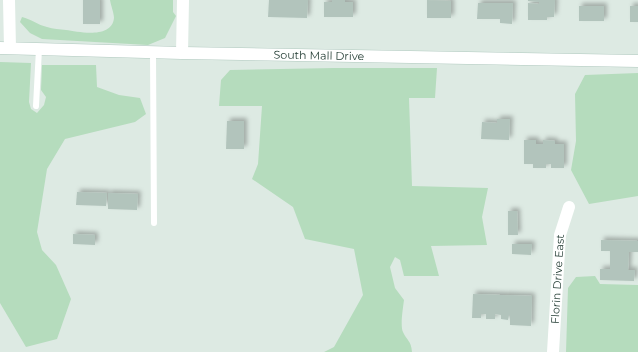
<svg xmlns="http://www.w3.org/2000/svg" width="638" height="352" font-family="Montserrat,sans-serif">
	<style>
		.green { fill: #b5dcbd }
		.building { fill: #b2c4bc; filter: url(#shadow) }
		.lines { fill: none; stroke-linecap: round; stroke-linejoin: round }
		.secondary-casing { stroke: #b0c9bf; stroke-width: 13 }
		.lane { stroke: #fff; stroke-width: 6 }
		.street { stroke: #fff; stroke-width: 12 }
		.secondary { stroke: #fff; stroke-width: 12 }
		.labels { text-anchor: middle; stroke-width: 3.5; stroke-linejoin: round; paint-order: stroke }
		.street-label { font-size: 11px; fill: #1f3930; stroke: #edf6f1 }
	</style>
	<defs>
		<filter id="shadow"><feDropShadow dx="3" dy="-3" stdDeviation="2" flood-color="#0004"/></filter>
	</defs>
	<rect width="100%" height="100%" fill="#ddeae3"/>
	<g class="green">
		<path d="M110 0H173V12L176 16 165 38 148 45 42 39 30 33 20 22 22 17C31 19 38 25 47 27 53 29 60 29 66 30 79 32 112 39 114 18 114 13 111 6 110 0Z"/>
		<path d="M0 62 31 63 29 102 31 109 37 113 44 105 46 97 41 90 42 65H96L97 87 119 95 140 98 146 114 135 122 65 139 47 169 37 232 42 250 56 265 71 299 57 339 26 347 0 303Z"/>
		<path d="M334 68H437L435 98H409L412 186 488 188 482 217 487 245 431 246 439 276H404L400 260 395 257 390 267 395 288 404 300C403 308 400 326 403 332 407 341 411 340 412 352H324L334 347 363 295 354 249 305 239 293 207 252 179 258 164 262 106H219L221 80 230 70Z"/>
		<path d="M638 73V196L589 204 571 170 576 141 575 94 585 75Z"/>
		<path d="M595 276 600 284 638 285V352H566L568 288 576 277Z"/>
	</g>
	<g class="building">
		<rect x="83" y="0" width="17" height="24"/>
		<path d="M269 0H308L307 18 268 17Z"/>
		<path d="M332 0H345V2H353V17H324V2H332Z"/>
		<path d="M427 0 451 1V18H427Z"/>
		<path d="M528 0H555L554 17H547V20H528V3L539 4V2L528 1Z"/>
		<path d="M478 3H513L512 24 500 23V19H477Z"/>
		<rect x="579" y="6" width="25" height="15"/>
		<rect x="630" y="6" width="8" height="16"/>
		<path d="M497 119H510L509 140 481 139 482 122 497 123Z"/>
		<path d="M227 121H244V149H226Z"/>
		<path d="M524 140H536V144H543V140L555 141V144H564V168H551V164H546V168H533V164H524Z"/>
		<path d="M77 192 107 193 106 206 76 205Z"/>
		<path d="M108 193 138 194 137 210 108 209Z"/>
		<path d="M508 211H517L518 235H508Z"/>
		<path d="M73 234 95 235V245L73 244Z"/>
		<path d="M601 240 638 241V252H629L628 270H635L634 281 600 280V269H610V251H601Z"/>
		<path d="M512 244H532L531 255 512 254Z"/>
		<path d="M473 294 532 296 531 326 510 325V315H509L508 320 501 319V315L495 314V319H486V314H481V318H472Z"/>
	</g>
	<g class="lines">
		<g class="secondary-casing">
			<g id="secondary">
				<path id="s2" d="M0 48 182 53 638 61"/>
			</g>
		</g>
		<g class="lane">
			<path d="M153 53 154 223"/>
			<path d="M36 106 39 49"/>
		</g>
		<g class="street">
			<path d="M9 0 10 48"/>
			<path d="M182 53 183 0"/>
			<path id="s1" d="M553 352 560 235 569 207"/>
		</g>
		<use href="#secondary" class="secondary"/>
	</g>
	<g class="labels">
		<g class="street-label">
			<text dy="4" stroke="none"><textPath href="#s2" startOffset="319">South Mall Drive</textPath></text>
			<text dy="4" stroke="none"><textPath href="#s1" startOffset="73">Florin Drive East</textPath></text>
		</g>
	</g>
</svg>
